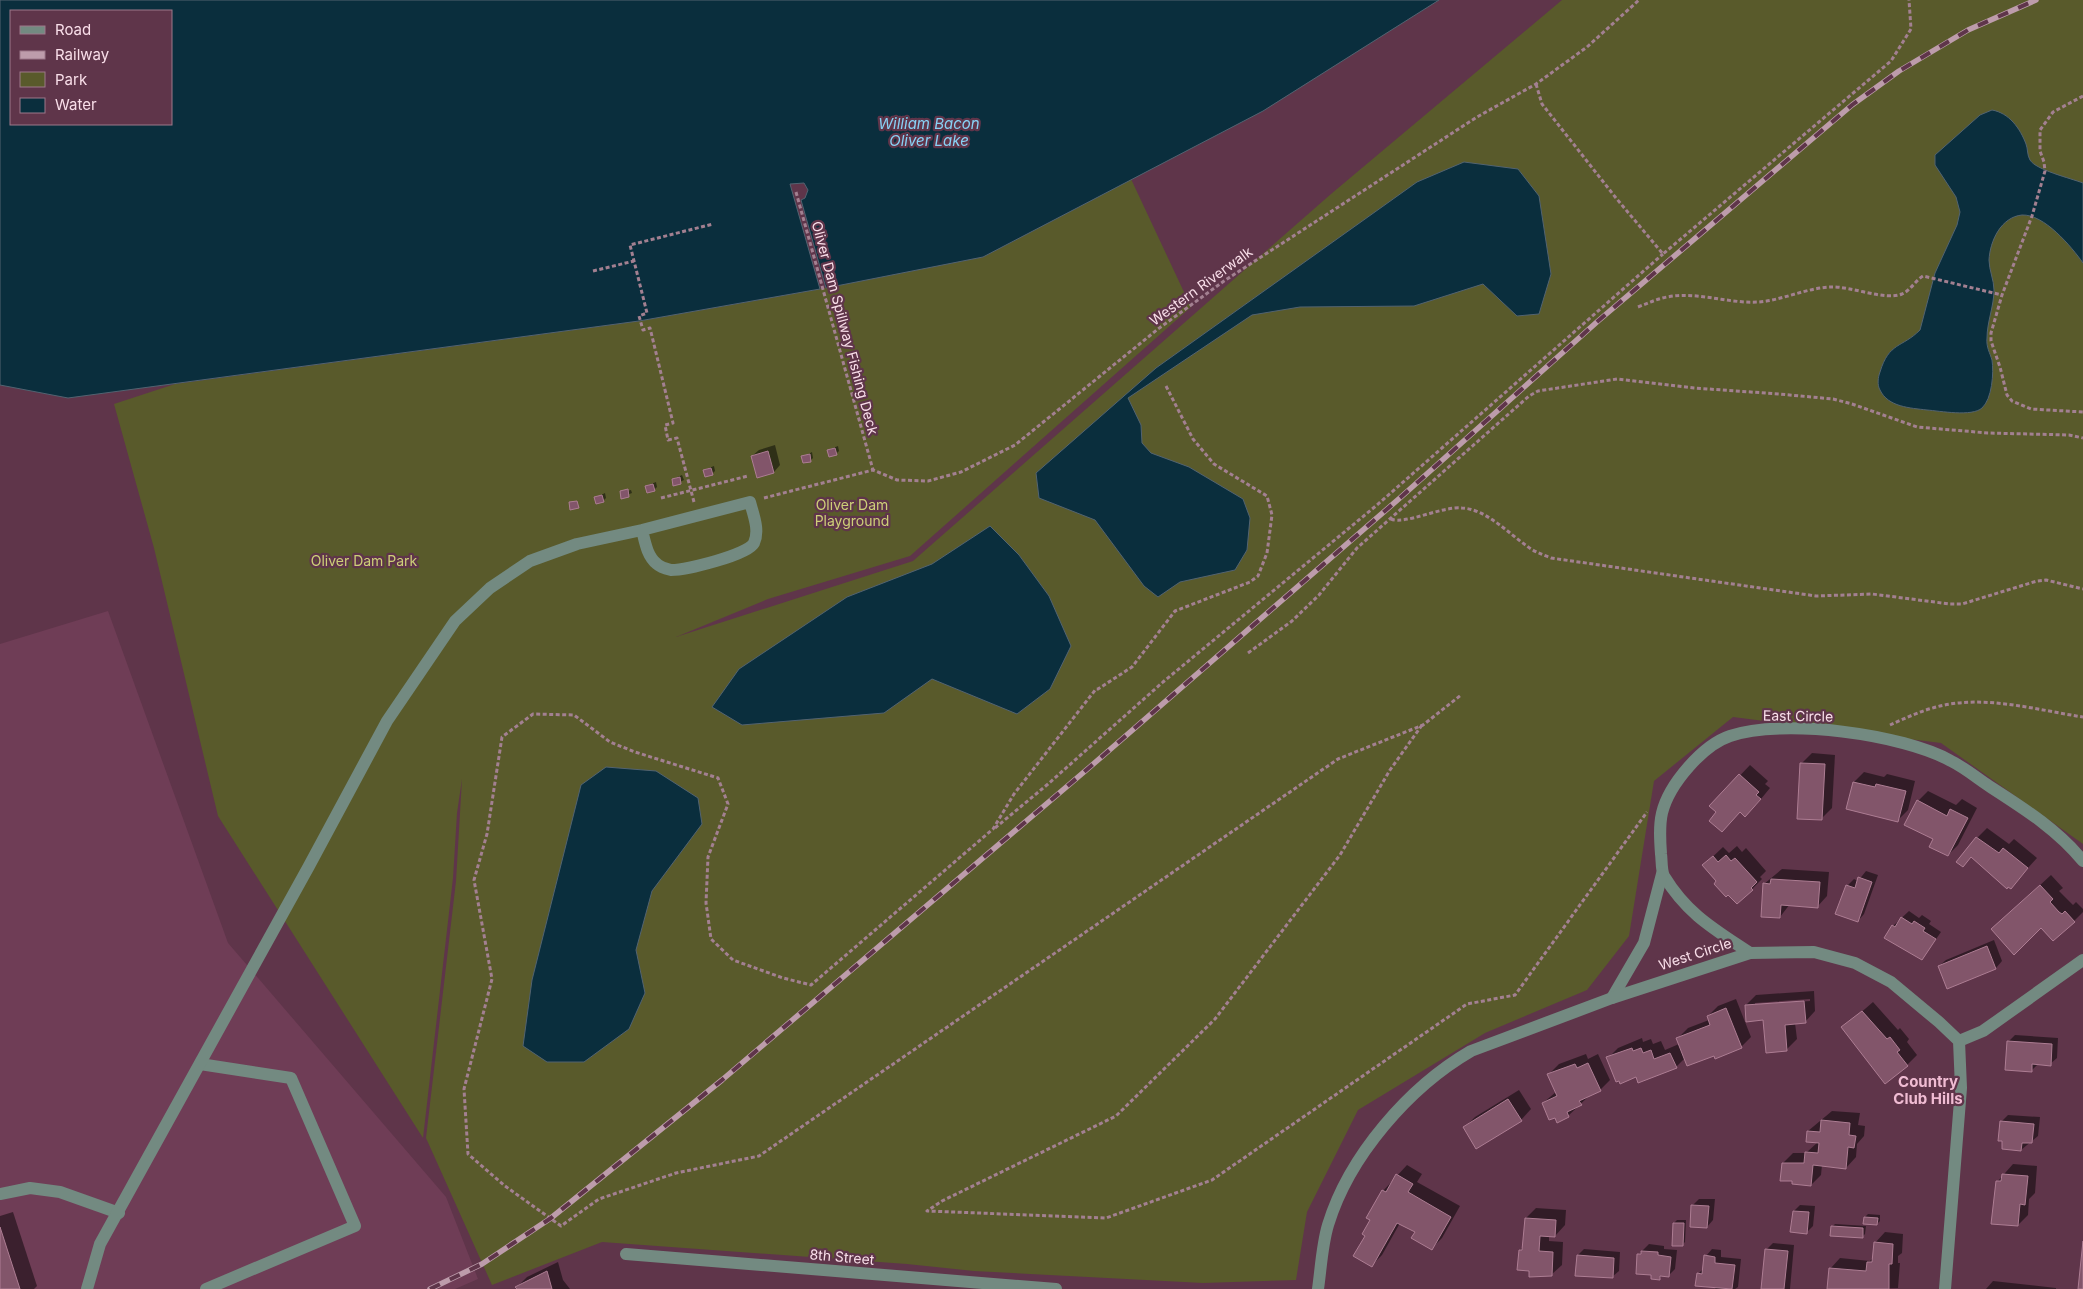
<svg xmlns="http://www.w3.org/2000/svg" width="2083" height="1289" font-family="Inter,sans-serif">
	<style>
		.built { fill: #6f3d56 }
		.green { fill: #595a2b }
		.water { fill: #0a2e3d; stroke: #526371; fill-rule: evenodd }
		.shadow { fill: #0007; fill-rule: evenodd }
		.building { fill: #82556a; stroke: #ad7d93 }
		.lines { fill: none; stroke-linecap: round; stroke-linejoin: round }
		.path { stroke: #a38091; stroke-width: 3; stroke-dasharray: 4 2.5; stroke-linecap: butt }
		.minor { stroke: #738a81; stroke-width: 12 }
		.rail-casing { stroke: #bd9cab; stroke-width: 5.5 }
		.rail { stroke: #5f354a; stroke-width: 4; stroke-dasharray: 11; stroke-linecap: butt }
		.labels { text-anchor: middle; stroke-width: 4.5; stroke-linejoin: round; paint-order: stroke }
		.street-label { font-size: 14px; fill: #f9dee9; stroke: #5f354a }
		.park-label { font-size: 14px; fill: #cdcf78; stroke: #5f354a }
		.water-label { font-size: 15px; font-style: italic; fill: #88d2f5; stroke: #5f354a }
		.neighbourhood-label { font-size: 15px; font-weight: bold; fill: #f0bcd3; stroke: #5f354a }
	</style>
	<rect width="100%" height="100%" fill="#5f354a"/>
	<path class="built" d="M108 611 228 943 446 1197 478 1279 455 1289H0V644Z"/>
	<path class="green" d="M1562 0H2083V844L1941 743 1733 717 1654 781 1629 936 1587 990 1485 1033 1358 1110 1307 1212 1296 1280 1203 1283 974 1271 907 1264 602 1242 492 1285 426 1138 456 881 462 779 457 813 453 878 423 1138 218 816 154 548 114 404 175 384 639 321 820 289 983 257 1131 179 1191 307 910 556 768 599 676 637 913 561 1331 194Z"/>
	<g class="water">
		<path d="M0 0H1439L1263 111 983 257 826 288 801 200 805 198 808 190 804 183 790 184 820 289 639 321 68 398 0 385ZM11 11H171V124H11Z"/>
		<path d="M1992 110C2009 113 2020 128 2026 144 2028 149 2027 155 2030 160 2036 170 2070 178 2083 183V263C2071 246 2044 214 2022 215 2001 217 1990 241 1989 260 1989 270 1994 280 1994 290 1994 306 1987 322 1987 338 1986 347 1990 353 1992 360 1994 373 1992 399 1982 408 1972 417 1940 411 1927 410 1910 408 1888 407 1880 390 1877 385 1878 377 1880 372 1889 342 1902 348 1920 330L1935 273 1957 225 1960 212 1956 197 1935 165V155L1980 115Z"/>
		<path d="M1464 162 1518 169 1539 196 1551 274 1539 314 1517 316 1483 284 1414 306 1300 307 1252 315 1128 398 1141 425 1142 443 1151 453 1189 467 1243 499 1250 518 1247 550 1235 570 1180 582 1158 597 1144 586 1095 520 1039 498 1036 473 1156 368 1417 182Z"/>
		<path d="M990 526 1019 555 1049 596 1071 646 1050 689 1017 714 932 679 884 713 742 725 712 707 739 669 847 597 932 564Z"/>
		<path d="M606 767 656 771 698 798 702 824 652 891 636 950 645 993 629 1029 584 1062H547L523 1046 532 980 581 785Z"/>
	</g>
	<g class="shadow">
		<path d="M775 445 780 465 774 472 758 476 752 456 759 450Z"/>
		<path d="M838 446 839 451 836 454 828 450Z"/>
		<path d="M812 452 813 458 811 460 803 457Z"/>
		<path d="M714 466 715 471 712 474 704 470Z"/>
		<path d="M682 475 684 480 674 485 673 479Z"/>
		<path d="M656 482 657 487 654 490 646 486Z"/>
		<path d="M623 490V492L631 490 632 493 622 497 621 492Z"/>
		<path d="M605 493 606 498 603 501 595 498Z"/>
		<path d="M1812 753 1835 755 1832 808 1821 819 1802 763Z"/>
		<path d="M1750 765 1768 781 1765 784 1770 788 1756 805 1741 811 1718 812 1711 806Z"/>
		<path d="M1864 772 1884 777 1887 774 1915 781 1908 810 1898 820 1854 782Z"/>
		<path d="M1928 791 1956 805 1962 799 1977 808 1958 845 1948 855 1935 839 1918 801Z"/>
		<path d="M1987 828 2009 844 2014 839 2037 858 2011 887 1972 856 1963 865 1977 838Z"/>
		<path d="M1737 846 1742 852 1746 848 1766 871 1760 877 1762 879 1752 889 1718 881 1704 865 1723 847 1729 853Z"/>
		<path d="M1782 869 1829 872 1827 896 1817 907 1790 904 1780 917 1764 884Z"/>
		<path d="M1866 871 1878 875 1864 914 1858 921 1847 886 1854 879 1858 881Z"/>
		<path d="M2051 875 2063 888 2059 891 2073 905 2076 902 2083 909V912L2074 921 2053 940 2041 926 2003 919Z"/>
		<path d="M1909 911 1919 918 1922 915 1931 921 1929 924 1941 932 1922 959 1893 926Z"/>
		<path d="M1994 940 2002 961 1996 968 1948 987 1939 966 1946 960Z"/>
		<path d="M1814 991 1815 1011 1805 1022 1795 1023 1797 1039 1786 1050 1764 1019 1746 1005 1756 995ZM1810 999V1001L1755 1005V1003Z"/>
		<path d="M1736 999 1751 1037 1741 1047 1715 1054 1685 1058 1676 1067 1636 1076 1608 1058 1618 1048 1642 1038 1643 1042 1651 1039 1653 1044 1661 1041 1665 1050 1679 1044 1677 1039 1688 1028 1709 1020 1708 1016 1718 1006Z"/>
		<path d="M1873 1002 1898 1030 1900 1028 1909 1039 1907 1042 1917 1055 1907 1065 1843 1028Z"/>
		<path d="M2015 1035 2058 1038 2057 1058 2050 1064 2039 1063 2031 1071 2008 1042Z"/>
		<path d="M1586 1054 1588 1059 1598 1054 1610 1080 1600 1090 1591 1094 1568 1116 1543 1103 1557 1091 1549 1074 1559 1064Z"/>
		<path d="M1519 1090 1531 1109 1521 1120 1465 1127 1475 1117Z"/>
		<path d="M1832 1111 1860 1113 1858 1125 1865 1126 1864 1136 1857 1144 1856 1157 1846 1168 1822 1165 1821 1175 1811 1185 1783 1163 1793 1153H1806L1818 1142 1808 1131Z"/>
		<path d="M2008 1115 2040 1117 2038 1136 2021 1150 2001 1122Z"/>
		<path d="M2013 1164 2037 1166 2035 1193 2029 1199 2028 1215 2018 1225 1998 1181Z"/>
		<path d="M1407 1165 1422 1174 1417 1182 1460 1206 1442 1238 1432 1248 1417 1231 1400 1223 1382 1255 1372 1265 1366 1235 1371 1220 1383 1191Z"/>
		<path d="M1699 1199H1715L1713 1220 1707 1227 1693 1205Z"/>
		<path d="M1800 1205 1815 1206 1813 1226 1806 1233 1794 1211Z"/>
		<path d="M1536 1208 1566 1210 1565 1225 1555 1236 1549 1235V1241L1563 1242 1562 1265 1551 1275H1544L1541 1277 1530 1276 1531 1270 1520 1250 1524 1246 1526 1218Z"/>
		<path d="M13 1212 37 1286 34 1289H0V1216Z"/>
		<path d="M1868 1214 1880 1215V1221L1877 1224 1865 1217Z"/>
		<path d="M1677 1220H1686L1685 1242 1682 1245 1674 1223Z"/>
		<path d="M1835 1224 1866 1226 1865 1234 1862 1237 1832 1227Z"/>
		<path d="M1885 1232 1903 1234 1902 1253 1898 1256V1263H1900L1898 1288 1828 1289 1830 1269 1840 1258 1870 1261 1874 1257 1875 1243Z"/>
		<path d="M1773 1243 1794 1245 1790 1289H1762L1766 1250Z"/>
		<path d="M1649 1244 1664 1246V1249L1677 1250 1675 1269 1669 1275H1663L1660 1278 1653 1274 1639 1254Z"/>
		<path d="M1584 1249 1620 1252 1619 1271 1612 1277 1578 1255Z"/>
		<path d="M1712 1249 1721 1250V1257L1741 1259 1738 1287 1735 1289H1716L1698 1274 1704 1268 1706 1256Z"/>
		<path d="M558 1262 563 1280 570 1289H518L517 1287 527 1277Z"/>
		<path d="M1993 1281 2056 1288V1289H1986Z"/>
	</g>
	<g class="building">
		<path d="M835 448 837 455 829 457 827 450Z"/>
		<path d="M768 451 774 473 757 478 751 456Z"/>
		<path d="M810 454 811 462 803 463 801 456Z"/>
		<path d="M711 468 713 475 705 477 703 470Z"/>
		<path d="M680 477 681 484 673 486 672 479Z"/>
		<path d="M653 484 655 491 647 493 645 486Z"/>
		<path d="M628 489 629 497 621 499 620 491Z"/>
		<path d="M602 495 604 502 596 504 594 497Z"/>
		<path d="M577 501 579 508 570 510 569 502Z"/>
		<path d="M1800 763 1825 764 1822 820 1797 819Z"/>
		<path d="M1739 774 1759 792 1756 795 1761 799 1745 817 1740 812 1722 832 1709 821 1716 812 1709 806Z"/>
		<path d="M1853 782 1875 787 1876 784 1906 791 1898 822 1846 809Z"/>
		<path d="M1917 800 1947 816 1950 809 1968 818 1948 856 1929 847 1933 839 1904 825Z"/>
		<path d="M1976 837 1999 853 2003 848 2028 868 2011 889 2008 887 2007 889 1971 857 1963 867 1956 862Z"/>
		<path d="M1726 855 1731 861 1735 858 1757 882 1751 888 1753 890 1737 904 1728 895 1726 897 1714 884 1716 881 1702 865 1713 856 1718 862Z"/>
		<path d="M1858 877 1872 882 1858 922 1835 914 1846 885 1855 888Z"/>
		<path d="M1771 879 1820 882 1818 908 1781 905 1780 918 1761 917 1763 883 1770 884Z"/>
		<path d="M2040 885 2053 899 2050 902 2059 912 2062 914 2065 911 2075 922 2053 941 2041 928 2014 955 1991 929Z"/>
		<path d="M1901 917 1912 924 1914 921 1925 928 1923 931 1936 939 1922 960 1884 938 1892 925 1895 927Z"/>
		<path d="M1987 946 1996 969 1947 989 1938 966Z"/>
		<path d="M1804 1001 1806 1023 1785 1025 1787 1051 1766 1053 1763 1020 1746 1022 1745 1005Z"/>
		<path d="M1726 1008 1742 1048 1715 1059 1714 1056 1687 1066 1676 1038 1710 1025 1707 1016Z"/>
		<path d="M1862 1011 1887 1039 1890 1037 1900 1050 1897 1052 1908 1066 1885 1084 1841 1027Z"/>
		<path d="M2007 1041 2052 1044 2051 1066 2032 1064V1072L2005 1070Z"/>
		<path d="M1632 1048 1633 1051 1641 1048 1643 1053 1651 1050 1654 1059 1670 1053 1677 1068 1638 1083 1636 1077 1620 1084 1619 1081 1616 1082 1606 1057Z"/>
		<path d="M1588 1063 1601 1091 1579 1101 1582 1105 1567 1112 1569 1117 1557 1123 1555 1118 1549 1120 1542 1103 1557 1096 1547 1074 1575 1064 1577 1068Z"/>
		<path d="M1508 1099 1522 1121 1476 1149 1463 1127Z"/>
		<path d="M1821 1120 1850 1123 1849 1135 1856 1136 1854 1148 1848 1147 1846 1169 1813 1165 1811 1186 1792 1184V1181H1780L1782 1163H1804L1805 1152 1818 1153 1819 1143 1806 1142 1807 1131 1820 1132Z"/>
		<path d="M2000 1121 2034 1124 2032 1143H2022L2021 1151 2002 1149V1141H1998Z"/>
		<path d="M1396 1174 1413 1184 1408 1192 1451 1217 1432 1250 1411 1238 1415 1232 1397 1223 1372 1267 1353 1256 1365 1236 1362 1234 1370 1220 1366 1218 1382 1190 1386 1192Z"/>
		<path d="M2002 1174 2028 1176 2025 1205 2020 1204 2018 1226 1991 1224 1996 1181H2001Z"/>
		<path d="M1691 1205 1709 1206 1707 1228 1690 1227Z"/>
		<path d="M1793 1211 1809 1212 1807 1234 1790 1232Z"/>
		<path d="M1864 1217 1878 1218 1877 1225 1863 1224Z"/>
		<path d="M1525 1218 1556 1220 1555 1237 1540 1236 1539 1251 1553 1252 1552 1276 1529 1277V1271L1517 1270 1519 1250H1522Z"/>
		<path d="M1673 1223H1684L1683 1246H1672Z"/>
		<path d="M1831 1226 1863 1228V1238L1830 1236Z"/>
		<path d="M0 1227 20 1289H0Z"/>
		<path d="M2083 1241V1289H2078Z"/>
		<path d="M1874 1242 1893 1244 1892 1264H1889V1289H1827L1829 1268 1866 1271 1867 1262H1872Z"/>
		<path d="M1765 1249 1788 1251 1784 1289H1761Z"/>
		<path d="M1641 1251 1658 1252V1255L1671 1257 1669 1277 1660 1276V1280L1651 1279V1275L1636 1274 1637 1254H1641Z"/>
		<path d="M1577 1255 1614 1258 1613 1278 1575 1276Z"/>
		<path d="M1704 1255 1715 1257V1263L1735 1265 1732 1289 1695 1286 1697 1273 1702 1274Z"/>
		<path d="M547 1271 552 1289H517L515 1287Z"/>
	</g>
	<g class="lines">
		<g class="path">
			<path d="M1536 84 1542 104 1616 198 1663 254 1891 61 1911 29 1909 0"/>
			<path d="M2083 96 2053 112 2040 130V151L2044 162 2045 171 2032 216 2002 295 1991 333V341L2000 367 2007 395 2012 401 2031 409 2083 412"/>
			<path d="M796 192 873 470"/>
			<path d="M593 271 634 261"/>
			<path d="M1638 307C1648 303 1657 299 1667 297 1698 291 1728 304 1759 302 1783 300 1806 288 1831 287 1851 286 1885 301 1902 294 1911 290 1915 281 1923 276L2002 295"/>
			<path d="M1166 386 1193 439 1214 464 1267 496 1272 515 1267 553 1258 576 1250 582 1175 611 1132 667 1098 689H1096L1014 794 993 829 811 985 783 978 733 960 711 939 706 903 708 857 728 804 718 778 635 752 610 742 574 715 533 714 502 737 487 834 474 880 492 979 464 1089 468 1154 505 1186 561 1226 599 1199 676 1173 759 1156 1338 759 1423 725 1461 695"/>
			<path d="M661 498 748 476"/>
			<path d="M764 498 873 470 897 480 928 481 961 472 1015 445 1158 329 1224 281 1477 117 1536 84 1587 47 1639 0"/>
			<path d="M694 502 677 438 668 440 665 425 673 423 650 328 643 330 639 316 647 313 630 245 713 224"/>
			<path d="M1391 519C1405 525 1442 506 1462 508 1486 509 1508 533 1527 546 1534 552 1542 554 1551 558L1816 596 1872 594 1950 604H1962L2037 581 2046 580 2083 589"/>
			<path d="M1248 653 1292 621 1319 595 1357 548 1529 396 1538 391 1617 379 1694 388 1779 394 1833 399 1852 404 1917 427 1988 433 2069 435 2083 438"/>
			<path d="M1422 725 1390 770 1340 855 1215 1019 1116 1116 942 1201 927 1211 1106 1218 1212 1180 1467 1004 1515 995 1647 812"/>
			<path d="M1890 725C1905 718 1923 710 1940 706 1986 695 2037 710 2083 717"/>
			<path d="M995 828 1048 784 1163 682 1377 505 1663 254"/>
		</g>
		<g class="minor">
			<path d="M1750 953C1714 929 1687 914 1664 876 1661 870 1662 860 1661 854 1660 840 1659 826 1662 813 1669 784 1703 745 1730 736 1783 718 1903 734 1951 761 1965 768 1977 778 1989 786 2023 808 2057 829 2083 861"/>
			<path d="M1612 998 1644 943 1662 874"/>
			<path d="M1959 1041 1983 1031 2083 960"/>
			<path d="M200 1064 291 1078 355 1226 206 1289"/>
			<path d="M0 1194 30 1188 60 1192 119 1213"/>
			<path d="M626 1254 1056 1289"/>
			<path d="M87 1289 100 1244 309 866 387 721 455 621 490 588 530 561 577 544 642 530 750 502C753 514 760 530 754 543 748 555 686 570 671 570 667 569 660 567 657 564 647 556 645 542 642 530"/>
			<path d="M1318 1289C1321 1268 1322 1245 1328 1225 1349 1156 1409 1087 1471 1051L1612 998 1750 953 1814 952 1855 963 1891 982 1939 1022 1959 1041 1961 1088 1945 1289"/>
		</g>
		<g class="rail-casing">
			<path id="rail" d="M430 1289 482 1264 551 1218 722 1080 1091 766 1401 497 1598 321 1852 105 1899 71 1968 30 2036 0"/>
		</g>
		<use href="#rail" class="rail"/>
	</g>
	<g class="labels">
		<g class="street-label">
			<text transform="translate(1201 286) rotate(-36)" y="5">Western Riverwalk</text>
			<text transform="translate(845 328) rotate(75)" y="5">Oliver Dam Spillway Fishing Deck</text>
			<text transform="translate(1798 716) rotate(1)" y="5">East Circle</text>
			<text transform="translate(1695 954) rotate(-18)" y="5">West Circle</text>
			<text transform="translate(842 1257) rotate(5)" y="5">8th Street</text>
		</g>
		<g class="park-label">
			<text x="852" y="510">Oliver Dam<tspan x="852" dy="16">Playground</tspan></text>
			<text x="364" y="566">Oliver Dam Park</text>
		</g>
		<g class="water-label">
			<text x="929" y="129">William Bacon<tspan x="929" dy="17">Oliver Lake</tspan></text>
		</g>
		<g class="neighbourhood-label">
			<text x="1928" y="1087">Country<tspan x="1928" dy="17">Club Hills</tspan></text>
		</g>
	</g>
	<rect x="10" y="10" width="162" height="115" fill="#5f354a" stroke="#9d798a"/>
	<rect x="20" y="26" width="25" height="8" fill="#738a81" stroke="#9d798a"/>
	<text x="55" y="35" font-size="15" fill="#f9dee9">Road</text>
	<rect x="20" y="51" width="25" height="8" fill="#bd9cab" stroke="#9d798a"/>
	<text x="55" y="60" font-size="15" fill="#f9dee9">Railway</text>
	<rect x="20" y="72" width="25" height="15" fill="#595a2b" stroke="#9d798a"/>
	<text x="55" y="85" font-size="15" fill="#f9dee9">Park</text>
	<rect x="20" y="98" width="25" height="15" fill="#0a2e3d" stroke="#9d798a"/>
	<text x="55" y="110" font-size="15" fill="#f9dee9">Water</text>
</svg>
